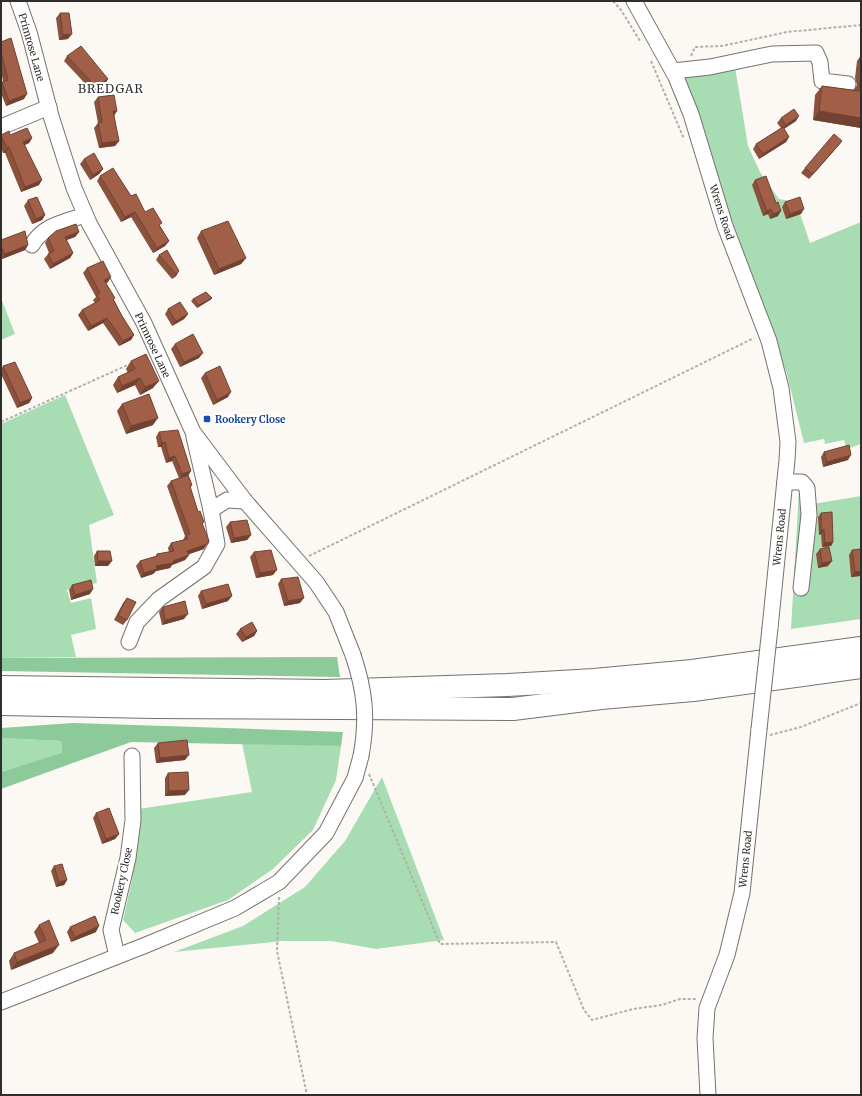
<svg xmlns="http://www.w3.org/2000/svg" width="862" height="1096" font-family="Merriweather,serif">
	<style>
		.green { fill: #a8ddb3 }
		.forest { fill: #8cca99 }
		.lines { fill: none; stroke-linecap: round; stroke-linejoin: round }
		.minor-casing { stroke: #75726e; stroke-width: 17 }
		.highway-casing { stroke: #75726e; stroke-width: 24 }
		.path { stroke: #b2b0ac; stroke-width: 2; stroke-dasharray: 3 2; stroke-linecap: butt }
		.minor { stroke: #fff; stroke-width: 15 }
		.highway { stroke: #fff; stroke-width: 22 }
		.minor-bridge-casing { stroke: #75726e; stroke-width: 17; stroke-linecap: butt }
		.minor-bridge { stroke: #fff; stroke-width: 15 }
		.wall { fill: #8a523d }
		.shaded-wall { fill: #714232 }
		.building { fill: #a15f47; stroke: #714232 }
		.transit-dot { fill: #1a4fb4; stroke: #fff; stroke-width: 1.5 }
		.labels { text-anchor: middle; stroke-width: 4; stroke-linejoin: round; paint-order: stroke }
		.street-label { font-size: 10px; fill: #302f2d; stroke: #fff }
		.transit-label { font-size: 10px; font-weight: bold; fill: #164399; stroke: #fff; text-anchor: start }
		.quarter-label { font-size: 12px; letter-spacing: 1px; fill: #302f2d; stroke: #fff }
	</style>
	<rect width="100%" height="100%" fill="#fcf9f4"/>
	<g class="green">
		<path d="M735 67 748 146 760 172 779 199 796 202 810 243 861 222V444L847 449 844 440 825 444 824 439 804 443 786 371 747 271 681 79Z"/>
		<path d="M1 298 15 334 1 340Z"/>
		<path d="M65 395 114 515 89 525 97 583 67 590 71 603 91 598 96 629 71 635 76 657 1 658V424Z"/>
		<path d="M799 490 813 504 861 496V619L791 629Z"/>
		<path d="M1 738 61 741 62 754 1 772Z"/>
		<path d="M242 743 341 746 336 780 313 830 273 869 228 900 135 933 123 920 132 880 138 809 252 792Z"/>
		<path d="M382 777 444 940 376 949 331 941H283L174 952 243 926 305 887 345 841Z"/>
	</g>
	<g class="forest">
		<path d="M337 657 340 677 1 671V658Z"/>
		<path d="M73 723 343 732 341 746 131 742 1 789V772L62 753 61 741 1 738V728Z"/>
	</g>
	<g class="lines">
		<g class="minor-casing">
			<g id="minor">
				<path d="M18 1 29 32 51 116 74 188 89 223 144 323 193 432 245 501 316 582 336 612 353 655"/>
				<path d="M634 1 676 77 691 114 725 226 769 341 781 388 788 442 787 460 770 628"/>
				<path d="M673 71 710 67 772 54 816 53 820 62 822 81 848 84"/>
				<path d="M1 127 49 107"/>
				<path d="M32 245C43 225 65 222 85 215"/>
				<path d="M785 482H802L807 488 809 515 801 588"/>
				<path d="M211 510 227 500 245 501"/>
				<path d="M129 642 137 622 159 599 204 567 217 544 211 510 194 437"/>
				<path d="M117 956 111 930 128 858 133 820 132 756"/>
				<path d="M1 1002 146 945 235 908 279 882 326 833 355 778 361 756"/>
				<path d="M708 1095 705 1038 707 1008 727 955 742 893 759 729"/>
			</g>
		</g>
		<g class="highway-casing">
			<g id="highway">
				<path d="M1 687 325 691 507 685 594 680 692 671 861 648"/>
				<path d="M1 704 154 707 513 709 601 698 693 690 861 667"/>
			</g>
		</g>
		<g class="path">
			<path d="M613 1 621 10 640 41"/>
			<path d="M691 56 695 47 722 46 787 32 861 25"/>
			<path d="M651 61 684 139"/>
			<path d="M1 422 130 364"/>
			<path d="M309 556 754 338"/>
			<path d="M770 735 801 727 861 703"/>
			<path d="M369 774 440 944 556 942 584 1010 592 1020 633 1009 662 1005 680 999H697"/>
			<path d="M279 897 277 951 307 1095"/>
		</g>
		<use href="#minor" class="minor"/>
		<use href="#highway" class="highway"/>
		<g class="minor-bridge-casing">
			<g id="minor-bridge">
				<path d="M353 655C365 691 368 718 361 756"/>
				<path d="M759 729 770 628"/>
			</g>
		</g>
		<use href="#minor-bridge" class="minor-bridge"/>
	</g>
	<g class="wall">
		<path d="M60 13 68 39 59 40 56 18Z"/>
		<path d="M1 42 24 99 6 106 1 93V84L3 81 1 71Z"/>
		<path d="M861 55V128L813 120 815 95 822 86 854 90 857 85 855 78 857 61Z"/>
		<path d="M67 56 108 79 105 84 93 92 64 61Z"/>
		<path d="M98 97 117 111 114 116 119 141 115 146 99 148 94 128 98 123 94 102Z"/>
		<path d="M781 118 796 121 784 129 789 137 786 142 759 159 753 149 756 144 781 128 777 123Z"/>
		<path d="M1 135H10L32 138 29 143 25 145 39 185 21 192 5 153H3L1 148Z"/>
		<path d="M842 141 838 146 809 179 801 173 805 168Z"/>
		<path d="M84 159 103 169 99 174 90 180 80 164Z"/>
		<path d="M100 176 131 196 145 212 160 226 169 241 165 246 153 253 131 217 121 222 97 181Z"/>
		<path d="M755 180 778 216 770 219 768 214 763 216 752 185Z"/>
		<path d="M28 200 45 215 42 220 32 224 24 206Z"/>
		<path d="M785 202 801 214 786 219 782 207Z"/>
		<path d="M201 231 246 258 241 264 214 275 197 238Z"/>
		<path d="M79 232 75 237 66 240 73 253 70 258 50 269 44 259 49 253 45 243 48 238Z"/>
		<path d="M1 240 28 245 25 250 2 259 1 258Z"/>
		<path d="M159 255 179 271 176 276 172 279 156 260Z"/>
		<path d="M87 268 108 282 106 283 114 300 122 316 134 335 131 340 119 346 103 323 88 331 78 315 82 310 95 303 93 300 96 297 83 273Z"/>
		<path d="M212 298 210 300 197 308 191 301 193 299Z"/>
		<path d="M168 309 188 314 184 319 172 326 165 314Z"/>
		<path d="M175 344 199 358 180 367 171 349Z"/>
		<path d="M131 361 153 388 140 395 135 385 117 393 113 385 118 377 128 373 126 369Z"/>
		<path d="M3 366 32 398 29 403 17 408 1 374V370Z"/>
		<path d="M205 373 228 397 213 405 201 378Z"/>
		<path d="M122 404 153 425 126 434 117 411Z"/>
		<path d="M159 432 188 475 192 485 190 488 203 525 204 549 188 554 189 555 185 560 172 565 170 568 156 571 153 574 141 578 136 566 140 561 155 557 157 554 169 552 168 548 171 543 183 540 185 536 167 486 171 481 179 478 172 461 166 463 161 447H158L156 437Z"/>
		<path d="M824 452 848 460 823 467 821 457Z"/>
		<path d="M821 513 833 542 831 546 822 547 821 534 819 535 818 517Z"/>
		<path d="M230 522 251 535 247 540 231 543 226 527Z"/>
		<path d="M820 549 828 566 818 568 816 554Z"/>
		<path d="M852 550 860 576 851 577 849 555Z"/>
		<path d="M97 551 108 566H95L94 556Z"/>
		<path d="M254 552 273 575 256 578 250 557Z"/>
		<path d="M281 579 300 603 284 606 278 584Z"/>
		<path d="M72 585 90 594 71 600 69 590Z"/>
		<path d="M201 591 228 601 202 609 198 596Z"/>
		<path d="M127 598V620L123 625 114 620 123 603Z"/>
		<path d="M163 607 184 619 162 625 159 612Z"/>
		<path d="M240 629 257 631 254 636 242 642 236 634Z"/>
		<path d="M158 743 185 760 156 763 154 748Z"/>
		<path d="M168 773 185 795 165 796V778Z"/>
		<path d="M96 813 119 834 115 839 102 844 93 818Z"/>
		<path d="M54 866 67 880 64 885 56 887 51 871Z"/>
		<path d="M39 925 53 953 11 970 9 961 14 953 39 943 34 932Z"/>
		<path d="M70 927 96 932 71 942 67 932Z"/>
	</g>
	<g class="shaded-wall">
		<path d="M72 34 68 39 59 40 63 35Z"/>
		<path d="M108 79 105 84 93 92 96 87Z"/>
		<path d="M27 94 24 99 6 106 9 101Z"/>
		<path d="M113 111H117L113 116Z"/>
		<path d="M819 111 861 118V128L813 120Z"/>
		<path d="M799 116 796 121 782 130 786 125Z"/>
		<path d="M789 137 786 142 759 159 763 154Z"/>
		<path d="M32 138 29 143 20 147 23 142Z"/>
		<path d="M119 141 115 146 99 148 102 143Z"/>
		<path d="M842 141 838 146 809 179 813 174Z"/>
		<path d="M9 147 5 153H3L7 148Z"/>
		<path d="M103 169 99 174 90 180 93 175Z"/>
		<path d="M42 180 39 185 21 192 25 187Z"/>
		<path d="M771 209 768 214 763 216 767 211Z"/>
		<path d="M804 209 801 214 786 219 790 214Z"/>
		<path d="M781 211 778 216 770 219 773 214Z"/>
		<path d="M135 212 131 217 121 222 125 217Z"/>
		<path d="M45 215 42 220 32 224 36 219Z"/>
		<path d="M79 232 75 237 61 242 65 237Z"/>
		<path d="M169 241 165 246 153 253 157 248Z"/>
		<path d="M28 245 25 250 2 259 5 254Z"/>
		<path d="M73 253 70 258 50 269 53 264Z"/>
		<path d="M246 258 241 264 214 275 219 269Z"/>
		<path d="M179 271 176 276 172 279 176 274Z"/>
		<path d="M111 277 108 282 101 285 104 280Z"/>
		<path d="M212 298 210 300 197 308 199 305Z"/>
		<path d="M188 314 184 319 172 326 176 321Z"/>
		<path d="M107 318 103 323 88 331 91 326Z"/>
		<path d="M134 335 131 340 119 346 123 341Z"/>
		<path d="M203 353 199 358 180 367 184 362Z"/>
		<path d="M140 378 135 385 117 393 122 386Z"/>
		<path d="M159 381 153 388 140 395 145 387Z"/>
		<path d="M231 392 228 397 213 405 217 400Z"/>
		<path d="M32 398 29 403 17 408 20 403Z"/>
		<path d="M158 418 153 425 126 434 131 426Z"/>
		<path d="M165 442 161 447H158L162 443Z"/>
		<path d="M851 455 848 460 823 467 827 462Z"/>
		<path d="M175 456 172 461 166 463 169 458Z"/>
		<path d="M191 471 188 476 179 479 182 474Z"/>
		<path d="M821 530H824L821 534 819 535Z"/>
		<path d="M251 535 247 540 231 543 234 538Z"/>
		<path d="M833 542 831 546 822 547 825 543Z"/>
		<path d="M207 544 204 549 184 556 187 551Z"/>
		<path d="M189 555 185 560 172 565 170 568 156 571 153 574 141 578 144 573 156 566 173 561Z"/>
		<path d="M98 561H112L108 566H95Z"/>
		<path d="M832 561 828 566 818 568 822 563Z"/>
		<path d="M277 570 273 575 256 578 260 573Z"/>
		<path d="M861 571V574L860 576 851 577 855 572Z"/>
		<path d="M93 589 90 594 71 600 75 595Z"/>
		<path d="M232 596 228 601 202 609 206 604Z"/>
		<path d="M304 598 300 603 284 606 288 601Z"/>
		<path d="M188 614 184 619 162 625 165 620Z"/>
		<path d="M257 631 254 636 242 642 246 637Z"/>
		<path d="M189 755 185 760 156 763 160 758Z"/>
		<path d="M189 790 185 795 165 796 169 791Z"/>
		<path d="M119 834 115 839 102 844 106 839Z"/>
		<path d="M67 880 64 885 56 887 59 882Z"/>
		<path d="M99 926 96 932 71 942 75 937Z"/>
		<path d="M59 945 53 953 11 970 17 962Z"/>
	</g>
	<g class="building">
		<path d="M60 13H69L72 34 63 35Z"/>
		<path d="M11 38 27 94 9 101 2 82 8 80 1 52V42Z"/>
		<path d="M81 46 108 79 96 87 67 56Z"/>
		<path d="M861 80V118L819 111 822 86 859 91 860 82Z"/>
		<path d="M114 95 117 111H113L119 141 102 143 98 123 102 122 98 97Z"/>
		<path d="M794 109 799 116 786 125 781 118Z"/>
		<path d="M783 127 789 137 763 154 756 144Z"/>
		<path d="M27 128 32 138 23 142 42 180 25 187 9 147 7 148 1 135 9 131 10 135Z"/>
		<path d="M834 134 842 141 813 174 805 168Z"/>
		<path d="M94 153 103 169 93 175 84 159Z"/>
		<path d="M113 168 131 196 136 194 145 212 153 208 162 223 159 225 169 241 157 248 135 212 125 217 100 176Z"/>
		<path d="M766 176 776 203 778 202 781 211 773 214 771 209 767 211 755 180Z"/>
		<path d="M37 197 45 215 36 219 28 200Z"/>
		<path d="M800 197 804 209 790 214 785 202Z"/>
		<path d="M228 221 246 258 219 269 201 231Z"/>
		<path d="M76 224 79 232 65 237 73 253 53 264 48 254 54 251 48 238 56 231Z"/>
		<path d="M25 231 28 245 5 254 1 247V240Z"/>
		<path d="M167 250 179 271 176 274 159 255Z"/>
		<path d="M103 261 111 277 104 280 115 298 113 299 122 316 134 335 123 341 107 318 91 326 82 310 100 300 97 295 100 293 87 268Z"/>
		<path d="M206 292 212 298 199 305 193 299Z"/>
		<path d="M180 302 188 314 176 321 168 309Z"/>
		<path d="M193 334 203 353 184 362 175 344Z"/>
		<path d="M146 354 159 381 145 387 140 378 122 386 118 377 135 369 131 361Z"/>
		<path d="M15 362 32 398 20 403 3 366Z"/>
		<path d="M220 366 231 392 217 400 205 373Z"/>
		<path d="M149 394 158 418 131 426 122 404Z"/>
		<path d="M178 430 191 471 182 474 175 456 169 458 165 442 162 443 159 432Z"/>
		<path d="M849 445 851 455 827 462 824 452Z"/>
		<path d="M188 475 192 485 190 486 198 512 200 511 204 522 202 523 209 541 207 544 187 551 189 555 173 561V563L156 566 157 569 144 573 140 561 157 556V554L174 551 171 543 188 539 186 535 190 534 171 481Z"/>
		<path d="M832 512 833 542 825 543 824 530H821V513Z"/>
		<path d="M247 520 251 535 234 538 230 522Z"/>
		<path d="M829 547 832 561 822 563 820 549Z"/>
		<path d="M861 549V571L855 572 852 550Z"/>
		<path d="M271 550 277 570 260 573 254 552Z"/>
		<path d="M97 551H110L112 561H98Z"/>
		<path d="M298 577 304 598 288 601 281 579Z"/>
		<path d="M91 580 93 589 75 595 72 585Z"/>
		<path d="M228 584 232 596 206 604 201 591Z"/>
		<path d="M127 598 136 602 127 620 118 615Z"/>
		<path d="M185 601 188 614 165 620 163 607Z"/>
		<path d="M252 622 257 631 246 637 240 629Z"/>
		<path d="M187 740 189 755 160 758 158 743Z"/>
		<path d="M188 772 189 790 169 791 168 773Z"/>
		<path d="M109 808 119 834 106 839 96 813Z"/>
		<path d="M62 864 67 880 59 882 54 866Z"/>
		<path d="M95 916 99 926 75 937 70 927Z"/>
		<path d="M49 920 59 945 17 962 14 953 46 940 39 925Z"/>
	</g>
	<rect class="transit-dot" x="203" y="415" width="8" height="8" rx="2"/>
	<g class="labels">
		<g class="street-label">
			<text transform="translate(32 47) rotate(74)" y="4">Primrose Lane</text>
			<text transform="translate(722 212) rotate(72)" y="4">Wrens Road</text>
			<text transform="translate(153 345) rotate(65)" y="4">Primrose Lane</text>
			<text transform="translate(779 537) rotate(-84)" y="4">Wrens Road</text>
			<text transform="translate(745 859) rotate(-84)" y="4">Wrens Road</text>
			<text transform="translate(121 881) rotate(-78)" y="4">Rookery Close</text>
		</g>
		<g class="transit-label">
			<text x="215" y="423">Rookery Close</text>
		</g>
		<g class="quarter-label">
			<text x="111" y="93">BREDGAR</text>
		</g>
	</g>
	<rect width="862" height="1096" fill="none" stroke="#302f2d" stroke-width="4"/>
</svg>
